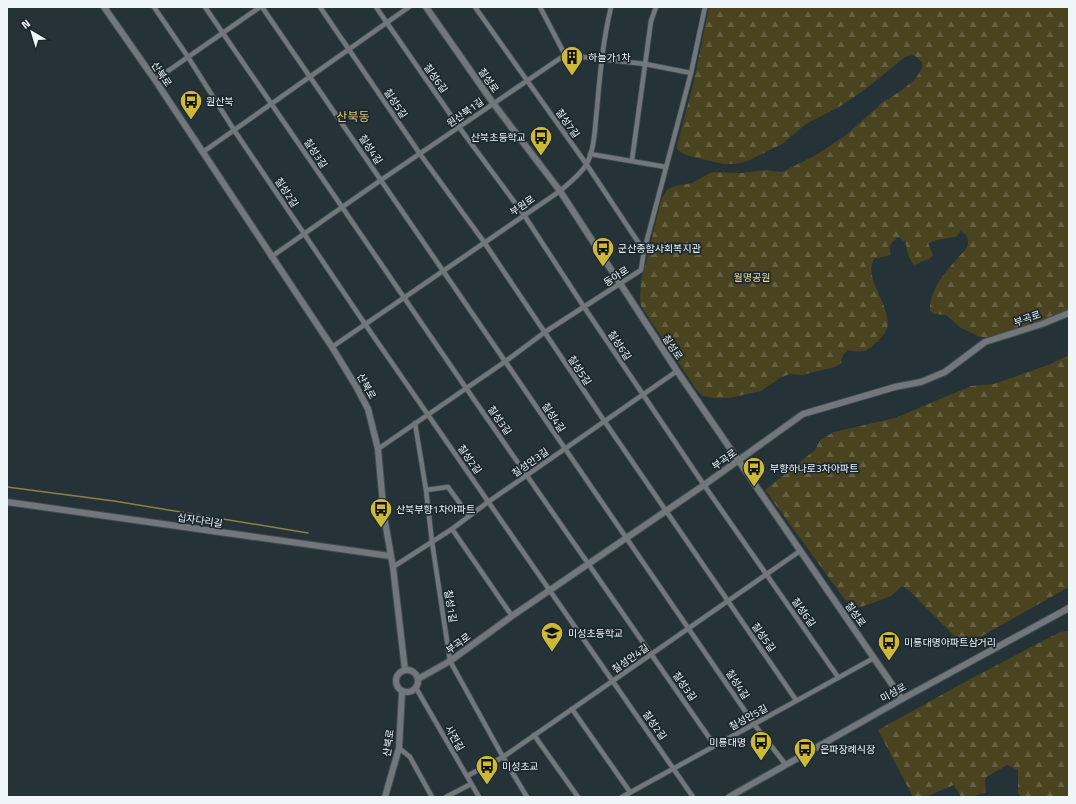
<svg xmlns="http://www.w3.org/2000/svg" width="1076" height="804" font-family="'Titillium Web','Noto Sans KR',sans-serif">
	<style>
		.forest { fill: url(#forest-firs) }
		.lines { fill: none; stroke-linecap: round; stroke-linejoin: round }
		.stream { stroke: #8c8246; stroke-width: 1.5 }
		.minor-casing { stroke: #414d53; stroke-width: 6 }
		.tertiary-casing { stroke: #414d53; stroke-width: 8 }
		.minor { stroke: #71777a; stroke-width: 4.5 }
		.tertiary { stroke: #71777a; stroke-width: 6 }
		.labels { text-anchor: middle; stroke-width: 3.5; stroke-linejoin: round; paint-order: stroke }
		.poi-label { font-size: 10px; fill: #eef6fa; stroke: #1c282e; text-anchor: start }
		.street-label { font-size: 10px; fill: #eef6fa; stroke: #1c282e }
		.park-label { font-size: 10px; fill: #eddf85; stroke: #1c282e }
		.quarter-label { font-size: 12px; fill: #d7ca7c; stroke: #1c282e }
	</style>
	<defs>
		<pattern id="forest-firs" width="22" height="20" patternUnits="userSpaceOnUse"><rect width="22" height="20" fill="#494320"/><path d="M5 1l3.5 6h-7zM16 11l3.5 6h-7z" fill="#645f41"/></pattern>
	</defs>
	<rect width="100%" height="100%" fill="#253238"/>
	<g class="forest">
		<path d="M709 7H1069V310L1028 327 991 339 978 336 961 328 946 315 934 314 930 311C929 291 945 272 957 259 961 254 967 249 968 243 969 238 965 233 961 231L956 237 941 239 928 243 933 255 929 259 914 265 909 257 905 242 898 237C891 243 888 245 891 255L883 257 875 258C860 276 896 310 886 331 884 335 879 340 876 343 867 352 860 353 848 350L843 355 841 363 835 367 802 375 790 374 780 378 761 391 729 398H713L703 396 696 389 641 306 640 299 641 279 646 263 661 200 667 190 675 186 692 183 712 172 741 173 765 170 782 172 816 155 846 135 883 102 902 90 916 78 922 68V63L918 58 913 55 905 57 863 91 839 107 806 124 782 144 748 161 735 164H723L689 156 682 153 677 149V146L694 81Z"/>
		<path d="M1069 355V587L964 646 910 591 902 586 891 596 864 606 851 608 765 490 815 450 820 440 834 432 895 418 971 386 994 384 1048 365Z"/>
		<path d="M1069 631V797H1020L1018 792V770L1007 765 985 778 986 792 972 797H961L954 785 928 796V797H913L878 730 974 677 1060 632Z"/>
	</g>
	<g class="lines">
		<path class="stream" d="M7 487 114 501 308 533"/>
		<g class="minor-casing">
			<g id="minor">
				<path d="M154 7 188 57 234 130 365 324 693 797"/>
				<path d="M205 7 466 388 715 746"/>
				<path d="M262 7 754 724 786 765"/>
				<path d="M320 7 420 154 484 242 605 422 796 700"/>
				<path d="M376 7 459 127 524 215 584 307 704 485 838 677"/>
				<path d="M475 7 587 165 644 251"/>
				<path d="M540 7 565 55"/>
				<path d="M155 80 260 7"/>
				<path d="M203 152 409 7"/>
				<path d="M590 154 666 167"/>
				<path d="M632 160 648 43 651 21 656 7"/>
				<path d="M271 257 381 180 565 55 645 64 691 73"/>
				<path d="M332 347 560 191C569 183 580 175 586 165 595 150 595 125 597 108 600 74 603 40 611 7"/>
				<path d="M415 423 426 490 432 542 450 661 503 757 527 797"/>
				<path d="M378 449 506 361 545 332 641 270 644 251 691 73 705 7"/>
				<path d="M426 490 448 487 469 516"/>
				<path d="M452 529 512 616"/>
				<path d="M393 567 452 529 488 502 677 371"/>
				<path d="M416 688 479 797"/>
				<path d="M572 709 630 792"/>
				<path d="M534 735 578 797"/>
				<path d="M399 748 410 757 432 797"/>
				<path d="M467 776 503 757 800 551"/>
				<path d="M446 797 471 784"/>
				<path d="M622 797 874 658"/>
			</g>
		</g>
		<g class="tertiary-casing">
			<g id="tertiary">
				<path d="M104 7 155 80 332 347 357 388 368 409 378 449 384 516 393 567 405 670"/>
				<path d="M426 7 493 103 560 191 677 371 902 699"/>
				<path d="M7 502 390 556"/>
				<circle cx="407" cy="681" r="11"/>
				<path d="M418 679 450 661 512 616 704 485 803 414 895 387 921 382 945 372 985 342 1042 324 1069 313"/>
				<path d="M385 797 399 748 402 692"/>
				<path d="M729 797 902 699 1069 608"/>
			</g>
		</g>
		<use href="#minor" class="minor"/>
		<use href="#tertiary" class="tertiary"/>
	</g>
	<defs>
		<g id="building-pin" transform="scale(1.15)"><path d="M0 17L-7.5 6A9.5 9.5 0 1 1 7.5 6Z" fill="#cdb938" stroke="#1c282e"/><path d="M-4-6H4V6H1V3H-1V6H-4ZM-2.5-4.3h1.7v1.8h-1.7ZM.8-4.3h1.7v1.8H.8ZM-2.5-1h1.7V.8h-1.7ZM.8-1h1.7V.8H.8Z" fill="#111"/></g>
		<g id="bus-pin" transform="scale(1.15)"><path d="M0 17L-7.5 6A9.5 9.5 0 1 1 7.5 6Z" fill="#cdb938" stroke="#1c282e"/><path d="M-5-6H5V4H4V6H2V4H-2V6H-4V4H-5ZM-3.5-4V0h7V-4ZM-3.5 1.2v1.5H-2V1.2ZM2 1.2v1.5H3.5V1.2Z" fill="#111"/></g>
		<g id="school-pin" transform="scale(1.15)"><path d="M0 17L-7.5 6A9.5 9.5 0 1 1 7.5 6Z" fill="#cdb938" stroke="#1c282e"/><path d="M0-5L7-2L0 1L-7-2ZM-4 1L0 2.5L4 1V4Q0 6-4 4Z" fill="#111"/></g>
	</defs>
	<g fill-rule="evenodd">
		<use href="#building-pin" x="572" y="57"/>
		<use href="#bus-pin" x="191" y="101"/>
		<use href="#bus-pin" x="541" y="137"/>
		<use href="#bus-pin" x="603" y="248"/>
		<use href="#bus-pin" x="754" y="468"/>
		<use href="#bus-pin" x="381" y="509"/>
		<use href="#school-pin" x="552" y="633"/>
		<use href="#bus-pin" x="889" y="642"/>
		<use href="#bus-pin" x="761" y="742"/>
		<use href="#bus-pin" x="805" y="749"/>
		<use href="#bus-pin" x="487" y="766"/>
	</g>
	<g class="labels">
		<g class="poi-label">
			<text x="588" y="61">하늘가1차</text>
			<text x="206" y="105">원산북</text>
			<text x="526" y="141" text-anchor="end">산북초등학교</text>
			<text x="618" y="252">군산종합사회복지관</text>
			<text x="770" y="472">부향하나로3차아파트</text>
			<text x="396" y="513">산북부향1차아파트</text>
			<text x="568" y="637">미성초등학교</text>
			<text x="904" y="646">미룡대명아파트삼거리</text>
			<text x="746" y="746" text-anchor="end">미룡대명</text>
			<text x="820" y="753">은파장례식장</text>
			<text x="502" y="770">미성초교</text>
		</g>
		<g class="street-label">
			<text transform="translate(162 74) rotate(56)" y="4">산북로</text>
			<text transform="translate(436 78) rotate(55)" y="4">칠성6길</text>
			<text transform="translate(489 80) rotate(55)" y="4">칠성로</text>
			<text transform="translate(396 103) rotate(56)" y="4">칠성5길</text>
			<text transform="translate(465 112) rotate(-35)" y="4">원산북1길</text>
			<text transform="translate(568 123) rotate(55)" y="4">칠성7길</text>
			<text transform="translate(371 149) rotate(56)" y="4">칠성4길</text>
			<text transform="translate(316 153) rotate(56)" y="4">칠성3길</text>
			<text transform="translate(287 192) rotate(56)" y="4">칠성2길</text>
			<text transform="translate(522 205) rotate(-34)" y="4">부원로</text>
			<text transform="translate(616 276) rotate(-33)" y="4">동아로</text>
			<text transform="translate(1027 318) rotate(-19)" y="4">부곡로</text>
			<text transform="translate(620 345) rotate(56)" y="4">칠성6길</text>
			<text transform="translate(673 347) rotate(56)" y="4">칠성로</text>
			<text transform="translate(580 370) rotate(56)" y="4">칠성5길</text>
			<text transform="translate(367 386) rotate(61)" y="4">산북로</text>
			<text transform="translate(554 417) rotate(56)" y="4">칠성4길</text>
			<text transform="translate(500 420) rotate(55)" y="4">칠성3길</text>
			<text transform="translate(470 459) rotate(55)" y="4">칠성2길</text>
			<text transform="translate(724 459) rotate(-36)" y="4">부곡로</text>
			<text transform="translate(530 462) rotate(-35)" y="4">칠성안3길</text>
			<text transform="translate(200 520) rotate(8)" y="4">십자다리길</text>
			<text transform="translate(451 606) rotate(81)" y="4">칠성1길</text>
			<text transform="translate(804 612) rotate(55)" y="4">칠성6길</text>
			<text transform="translate(856 614) rotate(55)" y="4">칠성로</text>
			<text transform="translate(764 637) rotate(55)" y="4">칠성5길</text>
			<text transform="translate(458 643) rotate(-36)" y="4">부곡로</text>
			<text transform="translate(630 658) rotate(-35)" y="4">칠성안4길</text>
			<text transform="translate(738 684) rotate(56)" y="4">칠성4길</text>
			<text transform="translate(685 686) rotate(55)" y="4">칠성3길</text>
			<text transform="translate(893 692) rotate(-29)" y="4">미성로</text>
			<text transform="translate(748 717) rotate(-29)" y="4">칠성안5길</text>
			<text transform="translate(655 725) rotate(55)" y="4">칠성2길</text>
			<text transform="translate(455 738) rotate(60)" y="4">사전길</text>
			<text transform="translate(388 743) rotate(-82)" y="4">산북로</text>
		</g>
		<g class="park-label">
			<text x="752" y="281">월명공원</text>
		</g>
		<g class="quarter-label">
			<text x="353" y="121">산북동</text>
		</g>
	</g>
	<rect width="1076" height="804" fill="none" stroke="#eef6fa" stroke-width="16"/>
	<g transform="translate(32 32) rotate(322)" stroke="#1c282e" stroke-width="3" paint-order="stroke">
	<path d="M0-3L7 15L0 10L-7 15Z" fill="#eef6fa"/>
	<text y="-6" font-size="11" font-weight="bold" text-anchor="middle" fill="#eef6fa">N</text>
	</g>
</svg>
